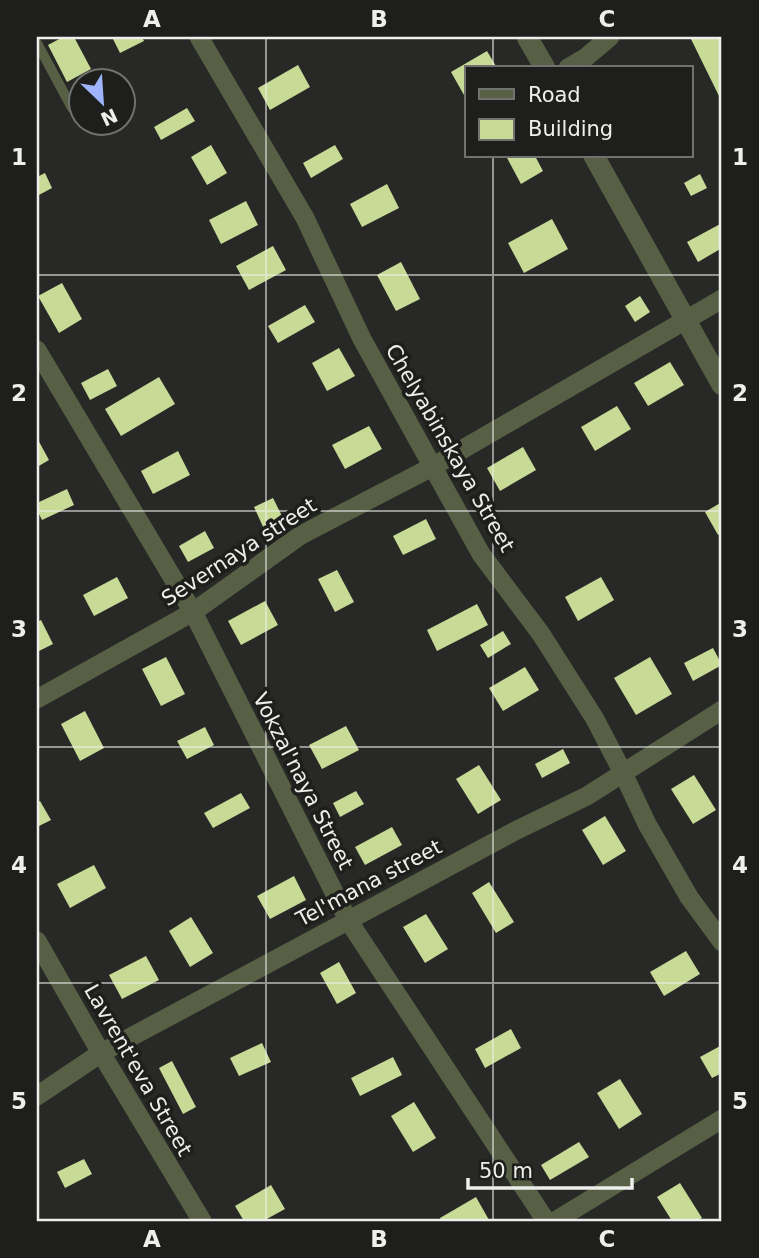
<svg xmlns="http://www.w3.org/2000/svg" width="759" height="1258" font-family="'DejaVu Sans',sans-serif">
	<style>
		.building { fill: #c8db96 }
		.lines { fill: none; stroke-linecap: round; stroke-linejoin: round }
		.service { stroke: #575f44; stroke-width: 10 }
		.minor { stroke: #575f44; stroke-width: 19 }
		.tertiary { stroke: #575f44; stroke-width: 21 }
		.grid { fill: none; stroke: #eeeeec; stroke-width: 2; stroke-opacity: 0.55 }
		.labels { text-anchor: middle; stroke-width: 7; stroke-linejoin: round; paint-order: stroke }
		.street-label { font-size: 21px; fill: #eeeeec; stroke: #1e1f1c }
		.neatline { fill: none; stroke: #eeeeec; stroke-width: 2.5 }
		.grid-label { font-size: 23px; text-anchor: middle; font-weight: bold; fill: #eeeeec }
	</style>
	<rect width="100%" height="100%" fill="#282926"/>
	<g class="building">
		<path d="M63 37H74L91 69 67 82 48 45Z"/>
		<path d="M112 37H142L144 41 120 53Z"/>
		<path d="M690 37H722V95L719 96Z"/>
		<path d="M487 51 497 68H467V94L464 95 451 72Z"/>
		<path d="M298 65 310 87 270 110 258 88Z"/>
		<path d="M187 108 195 121 161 140 154 127Z"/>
		<path d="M211 145 227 173 207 185 191 157Z"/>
		<path d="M335 145 343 159 311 178 303 163Z"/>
		<path d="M506 156H535L543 171 521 184Z"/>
		<path d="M45 173 52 188 37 196V177Z"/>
		<path d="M700 174 707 188 691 196 684 183Z"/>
		<path d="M387 184 399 208 362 227 350 204Z"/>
		<path d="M246 201 258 225 221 244 209 220Z"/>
		<path d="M552 219 568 249 524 273 508 243Z"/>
		<path d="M722 223V248L698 262 687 242Z"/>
		<path d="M273 246 286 270 249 290 236 266Z"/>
		<path d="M401 262 420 299 396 311 377 275Z"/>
		<path d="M62 283 82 319 59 333 38 296Z"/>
		<path d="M640 296 650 312 635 322 625 306Z"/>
		<path d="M305 305 315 322 278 343 268 326Z"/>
		<path d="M339 348 355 376 327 391 312 363Z"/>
		<path d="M670 362 684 385 648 406 634 383Z"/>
		<path d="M108 369 117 386 90 400 81 383Z"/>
		<path d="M159 377 175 404 121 436 105 409Z"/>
		<path d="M617 406 631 429 595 451 581 427Z"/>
		<path d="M369 426 382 449 345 469 332 445Z"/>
		<path d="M37 438 49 460 37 467Z"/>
		<path d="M523 447 536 470 500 491 487 468Z"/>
		<path d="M178 451 190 475 153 494 141 471Z"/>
		<path d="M67 489 74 505 42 520 37 510V503Z"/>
		<path d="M273 498 285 522 265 531 254 507Z"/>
		<path d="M722 502V532L718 535 705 512Z"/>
		<path d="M426 519 436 539 403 555 393 536Z"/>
		<path d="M205 531 214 548 188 562 179 546Z"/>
		<path d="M337 570 354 602 335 612 318 579Z"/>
		<path d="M117 577 128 598 94 616 83 595Z"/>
		<path d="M601 577 614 600 578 621 565 597Z"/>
		<path d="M265 601 278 625 241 645 228 621Z"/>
		<path d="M477 604 488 625 437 651 427 630Z"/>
		<path d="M41 620 53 644 37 652V622Z"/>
		<path d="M503 631 511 644 488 658 480 645Z"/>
		<path d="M713 648 722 665 693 681 684 663Z"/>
		<path d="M166 657 185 694 161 706 142 669Z"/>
		<path d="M650 657 672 694 636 715 614 678Z"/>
		<path d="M525 667 539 690 503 711 489 688Z"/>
		<path d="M85 711 104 748 80 761 61 724Z"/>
		<path d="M346 726 359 750 322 769 309 745Z"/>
		<path d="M205 727 214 745 187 759 177 741Z"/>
		<path d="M563 749 570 763 542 778 535 764Z"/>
		<path d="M479 765 501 800 478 814 456 779Z"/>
		<path d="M694 775 716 810 693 824 671 789Z"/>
		<path d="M356 791 364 804 340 817 333 803Z"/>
		<path d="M241 793 250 808 213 828 204 813Z"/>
		<path d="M40 801 51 820 37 827V803Z"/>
		<path d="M605 816 626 851 603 865 582 830Z"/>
		<path d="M392 827 402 845 365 865 355 847Z"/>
		<path d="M94 865 106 888 70 908 57 884Z"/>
		<path d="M294 876 306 900 270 919 257 896Z"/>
		<path d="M489 882 514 922 496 933 472 893Z"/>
		<path d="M426 914 448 949 425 963 403 927Z"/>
		<path d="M191 917 213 953 190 967 169 931Z"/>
		<path d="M686 951 700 974 664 996 650 972Z"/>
		<path d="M146 956 159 980 122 999 109 975Z"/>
		<path d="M339 962 356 993 337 1004 320 973Z"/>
		<path d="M511 1029 521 1048 485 1068 475 1049Z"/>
		<path d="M262 1043 271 1062 239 1076 230 1058Z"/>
		<path d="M722 1045V1073L712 1078 700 1057Z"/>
		<path d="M393 1057 402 1075 360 1096 351 1078Z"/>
		<path d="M172 1061 196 1107 183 1114 159 1068Z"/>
		<path d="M620 1079 642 1114 619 1129 597 1093Z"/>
		<path d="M414 1102 436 1138 413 1152 391 1116Z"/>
		<path d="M579 1142 589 1157 550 1180 541 1165Z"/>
		<path d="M84 1159 92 1174 65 1188 57 1172Z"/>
		<path d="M680 1183 702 1218 696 1221H672L657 1197Z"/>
		<path d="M271 1185 285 1209 263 1221H244L235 1206Z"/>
		<path d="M476 1197 489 1220 441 1221 440 1218Z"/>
	</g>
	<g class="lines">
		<path class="service" d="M37 43 72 108"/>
		<g class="minor">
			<path d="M199 37 305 218 362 339 481 554 541 634 595 719 623 773 647 824 689 897 722 942"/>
			<path d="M568 68 585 58 610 37"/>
			<path d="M37 350 193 612 348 920 546 1221"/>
			<path d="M37 699 193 612 301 535 432 467 722 299"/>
			<path d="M37 941 101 1053 202 1221"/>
			<path d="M37 1096 101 1053 517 830 587 796 722 710"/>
			<path d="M555 1221 722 1119"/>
		</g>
		<g class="tertiary">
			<path d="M527 37 545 68"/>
			<path d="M594 156 722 385"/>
		</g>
	</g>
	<path class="grid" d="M266 37V1221M493 37V68M493 156V1221M37 275H722M37 511H722M37 747H722M37 983H722"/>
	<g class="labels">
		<g class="street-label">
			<text transform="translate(450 448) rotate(60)" y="7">Chelyabinskaya Street</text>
			<text transform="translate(239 552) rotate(-33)" y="7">Severnaya street</text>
			<text transform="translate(303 781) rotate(63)" y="7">Vokzal'naya Street</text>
			<text transform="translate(369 883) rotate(-28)" y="7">Tel'mana street</text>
			<text transform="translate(138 1070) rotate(60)" y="7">Lavrent'eva Street</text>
		</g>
	</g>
	<rect width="759" height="1258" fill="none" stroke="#1e1f1c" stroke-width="77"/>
	<rect x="465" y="66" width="228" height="91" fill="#1e1f1c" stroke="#71726f" stroke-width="2"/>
	<rect x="479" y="89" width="35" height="10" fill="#575f44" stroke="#71726f" stroke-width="2"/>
	<text x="528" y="102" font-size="21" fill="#eeeeec">Road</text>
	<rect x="479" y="119" width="35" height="21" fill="#c8db96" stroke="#71726f" stroke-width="2"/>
	<text x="528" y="136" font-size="21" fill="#eeeeec">Building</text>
	<g transform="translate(102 102) rotate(155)"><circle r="33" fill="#1e1f1c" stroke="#71726f" stroke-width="2"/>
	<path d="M0-5L12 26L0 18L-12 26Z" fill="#9eb4fd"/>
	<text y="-10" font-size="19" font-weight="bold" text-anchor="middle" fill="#eeeeec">N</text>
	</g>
	<path d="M468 1178v10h164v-10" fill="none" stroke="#eeeeec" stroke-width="3.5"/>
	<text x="479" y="1178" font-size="21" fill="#eeeeec" stroke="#1e1f1c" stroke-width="5" paint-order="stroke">50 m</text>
	<rect x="38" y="38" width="682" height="1182" class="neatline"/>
	<g class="grid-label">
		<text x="152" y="27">A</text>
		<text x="379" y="27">B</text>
		<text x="607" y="27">C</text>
		<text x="19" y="165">1</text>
		<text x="740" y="165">1</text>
		<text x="19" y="401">2</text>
		<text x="740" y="401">2</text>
		<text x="19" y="637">3</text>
		<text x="740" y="637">3</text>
		<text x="19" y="873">4</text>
		<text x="740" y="873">4</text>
		<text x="19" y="1109">5</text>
		<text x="740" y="1109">5</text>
		<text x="152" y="1247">A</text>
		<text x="379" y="1247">B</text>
		<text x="607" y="1247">C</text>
	</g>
</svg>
